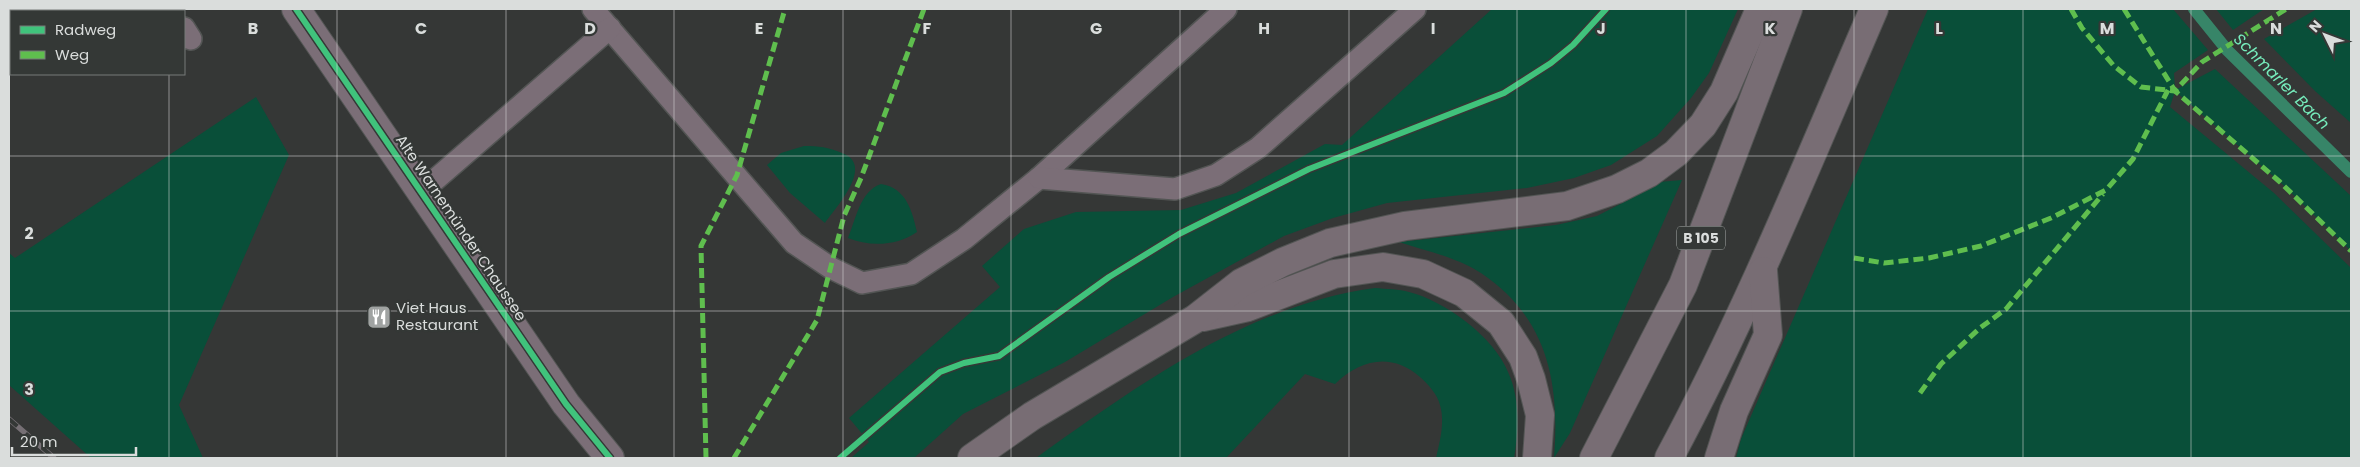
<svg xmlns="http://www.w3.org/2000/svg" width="2360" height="467" font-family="Poppins,sans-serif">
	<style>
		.green { fill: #094f39 }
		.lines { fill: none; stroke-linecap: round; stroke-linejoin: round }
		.stream { stroke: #378568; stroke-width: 12 }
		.service-casing { stroke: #535554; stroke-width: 24 }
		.tertiary-casing { stroke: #535554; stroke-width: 30 }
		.trunk-casing { stroke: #535554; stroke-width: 30 }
		.service { stroke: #7b6e77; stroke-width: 21 }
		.tertiary { stroke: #7b6e77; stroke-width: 28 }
		.trunk { stroke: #786d74; stroke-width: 28 }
		.rail-casing { stroke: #767075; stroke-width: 5.5 }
		.rail { stroke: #343836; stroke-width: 4; stroke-dasharray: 11; stroke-linecap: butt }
		.quiet { stroke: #5fbe4e; stroke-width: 5; stroke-dasharray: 10 5; stroke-linecap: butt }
		.cycleway-casing { stroke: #343836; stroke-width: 9 }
		.cycleway { stroke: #40c37c; stroke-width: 6 }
		.grid { fill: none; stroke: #dadddc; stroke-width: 1; stroke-opacity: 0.55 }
		.labels { text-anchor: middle; stroke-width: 4.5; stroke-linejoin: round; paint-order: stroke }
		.shield { fill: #343836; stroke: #a8acaa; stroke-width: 1 }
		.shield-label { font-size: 14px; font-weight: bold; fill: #dadddc }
		.street-label { font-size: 15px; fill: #dadddc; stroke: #343836 }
		.poi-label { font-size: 15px; fill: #dadddc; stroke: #343836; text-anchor: start }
		.water-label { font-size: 16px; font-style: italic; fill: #76ecbc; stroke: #343836 }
		.grid-label { font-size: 16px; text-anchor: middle; font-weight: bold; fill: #dadddc; stroke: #343836; stroke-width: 4.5; stroke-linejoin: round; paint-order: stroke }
	</style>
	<rect width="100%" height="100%" fill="#353736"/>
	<g class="green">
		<path d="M1492 9H1738L1709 73 1691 98 1657 136 1611 165 1574 178 1527 188 1387 203 1333 218 1284 236 1173 297 1065 362 963 414 914 458H851L869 442 849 418 1000 287 982 266 1024 229 1076 212 1181 210 1236 193 1325 144 1342 145Z"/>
		<path d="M1928 9H2173L2208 50 2174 73 2175 90 2215 69 2351 196V251L2280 182 2175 91 2170 107 2274 193 2351 268V458H1736L1741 439Z"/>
		<path d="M2216 9H2264L2233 30Z"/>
		<path d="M2317 9H2351V123L2315 91 2264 39Z"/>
		<path d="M256 97 289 155 179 405 203 458H91L9 385V253L15 258Z"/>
		<path d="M804 146C819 146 828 147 842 153 875 165 837 206 825 223L790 193 767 165 781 153Z"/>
		<path d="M1682 180 1570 433 1554 458C1560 383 1548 318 1481 273 1456 257 1426 251 1399 242L1556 225 1597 216 1634 197 1659 182Z"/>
		<path d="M881 184C906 188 912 210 917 232 897 246 870 247 848 238 856 219 860 191 881 184Z"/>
		<path d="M1375 288C1386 289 1399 289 1409 292 1445 301 1494 337 1508 372 1520 398 1519 430 1514 458H1436C1440 441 1445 422 1440 405 1438 395 1427 383 1420 377 1392 352 1360 359 1335 384L1305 374 1226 458H1036C1138 385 1248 305 1375 288Z"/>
	</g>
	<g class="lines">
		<path class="stream" d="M2194 9 2227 50 2351 172"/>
		<g class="service-casing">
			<g id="service">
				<path d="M171 9 173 11"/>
				<path d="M593 9 794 243 831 268 862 283 911 274 964 239 1039 178 1226 9"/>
				<path d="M32 11 35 9"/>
				<path d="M184 28 191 39"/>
				<path d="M1039 178 1175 189 1216 175 1258 148 1415 9"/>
				<path d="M421 192 610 28"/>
			</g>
		</g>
		<g class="tertiary-casing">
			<path id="tertiary" d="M296 9 566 404 610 458"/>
		</g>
		<g class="trunk-casing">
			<g id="trunk">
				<path d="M1203 317 1248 307 1334 274 1383 267 1423 274 1464 293 1501 323 1523 357 1531 379 1540 415 1537 458"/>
				<path d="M972 458 1032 416 1195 319 1241 283 1283 262 1330 243 1405 226 1567 206 1617 189 1649 173 1676 153 1703 125 1724 92 1760 9"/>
				<path d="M1594 458 1683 285 1788 9"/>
				<path d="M1669 458C1747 313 1809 160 1874 9"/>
				<path d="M1719 458 1734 411 1768 335 1763 271"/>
			</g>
		</g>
		<use href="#service" class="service"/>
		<use href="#tertiary" class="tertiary"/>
		<use href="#trunk" class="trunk"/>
		<g class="rail-casing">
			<path id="rail" d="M9 419 54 458"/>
		</g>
		<use href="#rail" class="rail"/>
		<g class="quiet">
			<path d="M2071 9 2082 28 2114 66 2141 87 2175 91 2280 182 2351 251"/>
			<path d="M2124 9 2175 91 2202 62 2286 9"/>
			<path d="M1854 258 1884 263 1929 258 1981 246 2051 218 2106 190 2133 159 2168 90"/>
			<path d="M1920 393 1941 364 1980 328 2006 309 2103 194"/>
			<path d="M706 458 701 246 737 175 785 9"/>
			<path d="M734 458 817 320 844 216 861 178 924 9"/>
		</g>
		<g class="cycleway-casing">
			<g id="cycleway">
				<path d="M296 9 566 404 610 458"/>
				<path d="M840 458 940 372 964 363 999 356 1109 277 1179 234 1309 169 1504 93 1551 63 1573 45 1606 9"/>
			</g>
		</g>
		<use href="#cycleway" class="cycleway"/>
	</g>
	<path class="grid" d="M169 9V11M337 9V458M506 9V458M674 9V458M843 9V458M1011 9V458M1180 9V458M1349 9V458M1517 9V458M1686 9V458M1854 9V458M2023 9V458M2191 9V458M169 74V458M9 156H2351M9 311H2351"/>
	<defs>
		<g id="restaurant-square" transform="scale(1.25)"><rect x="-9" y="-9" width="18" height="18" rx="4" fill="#a0a3a2" stroke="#343836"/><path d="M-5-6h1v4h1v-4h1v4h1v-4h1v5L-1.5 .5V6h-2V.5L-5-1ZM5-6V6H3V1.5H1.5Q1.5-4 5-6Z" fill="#fff"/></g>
	</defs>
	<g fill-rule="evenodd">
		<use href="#restaurant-square" x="379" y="317"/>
	</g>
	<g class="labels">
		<rect class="shield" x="1677" y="226.5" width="48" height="23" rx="4"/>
		<g class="shield-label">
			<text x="1701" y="243">B 105</text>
		</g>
		<g class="street-label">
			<text transform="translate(461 228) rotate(56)" y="5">Alte Warnemünder Chaussee</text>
		</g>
		<g class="poi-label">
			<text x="396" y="313">Viet Haus<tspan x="396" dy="17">Restaurant</tspan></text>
		</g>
		<g class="water-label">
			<text transform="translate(2282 81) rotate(45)" y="6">Schmarler Bach</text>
		</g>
	</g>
	<g class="grid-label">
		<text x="253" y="34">B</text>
		<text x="421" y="34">C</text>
		<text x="590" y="34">D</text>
		<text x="759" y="34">E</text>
		<text x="927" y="34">F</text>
		<text x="1096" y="34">G</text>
		<text x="1264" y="34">H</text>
		<text x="1433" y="34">I</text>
		<text x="1601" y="34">J</text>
		<text x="1770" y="34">K</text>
		<text x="1939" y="34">L</text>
		<text x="2107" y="34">M</text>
		<text x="2276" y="34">N</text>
		<text x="29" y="239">2</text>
		<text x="29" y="395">3</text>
	</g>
	<rect width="2360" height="467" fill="none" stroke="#dadddc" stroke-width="20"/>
	<rect x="10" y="10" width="175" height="65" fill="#343836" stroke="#767a78"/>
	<rect x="20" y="26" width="25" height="8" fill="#40c37c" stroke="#767a78"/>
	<text x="55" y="35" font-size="15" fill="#dadddc">Radweg</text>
	<rect x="20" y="51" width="25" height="8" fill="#5fbe4e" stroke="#767a78"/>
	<text x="55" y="60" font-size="15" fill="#dadddc">Weg</text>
	<g transform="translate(2325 35) rotate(312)" stroke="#343836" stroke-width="4" paint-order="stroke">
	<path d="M0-4L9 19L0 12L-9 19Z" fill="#dadddc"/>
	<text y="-8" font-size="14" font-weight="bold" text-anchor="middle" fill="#dadddc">N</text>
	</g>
	<path d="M12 447v8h124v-8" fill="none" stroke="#dadddc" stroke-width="2.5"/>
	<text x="20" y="447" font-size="15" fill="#dadddc" stroke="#343836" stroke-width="4" paint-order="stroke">20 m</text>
</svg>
